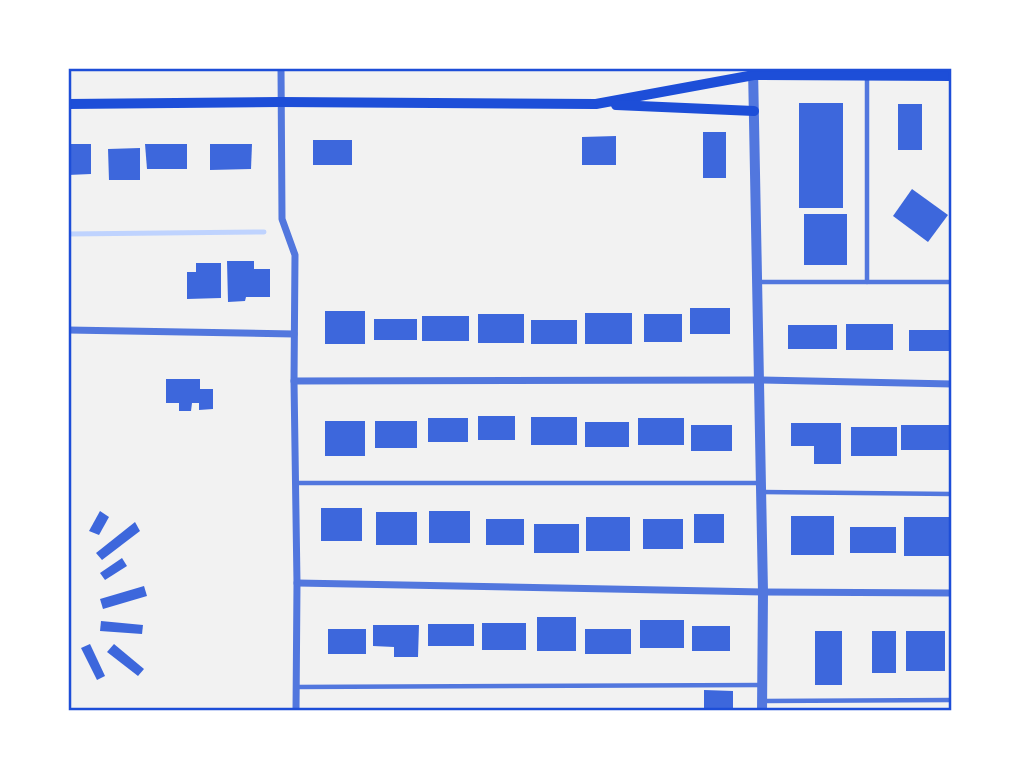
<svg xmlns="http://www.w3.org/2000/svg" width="1020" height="779" font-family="Manrope,sans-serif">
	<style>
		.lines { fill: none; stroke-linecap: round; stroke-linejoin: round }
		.stream { stroke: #bfd3fe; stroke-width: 5 }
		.building { fill: #3d67dc }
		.service { stroke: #5277de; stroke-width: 4.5 }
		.minor { stroke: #5277de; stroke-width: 7 }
		.tertiary { stroke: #5277de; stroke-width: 10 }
		.secondary { stroke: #1d4ed8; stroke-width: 10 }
		.neatline { fill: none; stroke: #1d4ed8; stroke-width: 2.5 }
	</style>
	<rect width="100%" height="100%" fill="#f2f2f2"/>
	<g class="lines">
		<path class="stream" d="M68 234 264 232"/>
	</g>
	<g class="building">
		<rect x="799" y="103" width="44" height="105"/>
		<rect x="898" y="104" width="24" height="46"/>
		<rect x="703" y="132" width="23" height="46"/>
		<path d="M616 136V165H582V137Z"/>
		<rect x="313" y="140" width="39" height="25"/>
		<path d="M68 144H91V174L68 175Z"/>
		<path d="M145 144H187V169H147Z"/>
		<path d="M210 144H252L251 169 210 170Z"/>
		<path d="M140 148V180H109L108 149Z"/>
		<path d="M912 189 948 215 928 242 893 216Z"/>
		<rect x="804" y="214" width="43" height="51"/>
		<path d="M227 261H254V269H270V297H246L245 301 228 302Z"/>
		<path d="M196 263H221V298L187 299V272H196Z"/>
		<rect x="690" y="308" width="40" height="26"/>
		<rect x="325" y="311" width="40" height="33"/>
		<rect x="585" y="313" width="47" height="31"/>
		<rect x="478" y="314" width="46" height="29"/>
		<rect x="644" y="314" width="38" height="28"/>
		<rect x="422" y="316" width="47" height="25"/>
		<rect x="374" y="319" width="43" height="21"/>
		<rect x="531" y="320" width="46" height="24"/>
		<rect x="846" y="324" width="47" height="26"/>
		<rect x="788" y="325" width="49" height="24"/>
		<rect x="909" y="330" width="40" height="21"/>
		<path d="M166 379H200V389H213V409L199 410V403H192L191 411H179V403H166Z"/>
		<rect x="478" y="416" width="37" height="24"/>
		<rect x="531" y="417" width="46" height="28"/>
		<rect x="428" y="418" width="40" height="24"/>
		<rect x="638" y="418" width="46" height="27"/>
		<rect x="325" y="421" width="40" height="35"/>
		<rect x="375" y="421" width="42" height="27"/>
		<rect x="585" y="422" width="44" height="25"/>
		<path d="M791 423H841V464H814V446H791Z"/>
		<rect x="691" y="425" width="41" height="26"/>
		<rect x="901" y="425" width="51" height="25"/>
		<rect x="851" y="427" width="46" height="29"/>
		<rect x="321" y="508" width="41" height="33"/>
		<path d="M100 511 109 517 99 535 89 531Z"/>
		<rect x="429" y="511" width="41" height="32"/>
		<rect x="376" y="512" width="41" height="33"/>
		<rect x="694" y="514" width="30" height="29"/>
		<rect x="791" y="516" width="43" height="39"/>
		<rect x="586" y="517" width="44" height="34"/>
		<rect x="904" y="517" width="46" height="39"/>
		<rect x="486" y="519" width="38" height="26"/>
		<rect x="643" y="519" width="40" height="30"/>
		<path d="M135 522 140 531 102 560 96 553Z"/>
		<rect x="534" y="524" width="45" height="29"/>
		<rect x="850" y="527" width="46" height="26"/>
		<path d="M122 558 127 566 105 580 100 573Z"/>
		<path d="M144 586 147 596 103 609 100 599Z"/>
		<rect x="537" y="617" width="39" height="34"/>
		<rect x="640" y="620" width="44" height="28"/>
		<path d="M101 621 143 625 142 634 100 631Z"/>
		<rect x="482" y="623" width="44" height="27"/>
		<rect x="428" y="624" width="46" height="22"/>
		<path d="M373 625H419L418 657H394V647L373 646Z"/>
		<rect x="692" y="626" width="38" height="25"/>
		<rect x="328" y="629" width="38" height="25"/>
		<rect x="585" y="629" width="46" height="25"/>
		<rect x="815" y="631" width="27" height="54"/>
		<rect x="872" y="631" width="24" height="42"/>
		<rect x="906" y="631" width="39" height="40"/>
		<path d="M90 644 105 676 97 680 81 648Z"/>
		<path d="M114 644 144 669 138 676 107 652Z"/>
		<path d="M704 690 733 691V711H704Z"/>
	</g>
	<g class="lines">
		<g class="service">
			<path d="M867 77V282"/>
			<path d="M758 282H952"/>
			<path d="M296 483H760"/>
			<path d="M762 492 952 494"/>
			<path d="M296 687 762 685"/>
			<path d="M764 701 952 700"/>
		</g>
		<g class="minor">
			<path d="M281 68 282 219 295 255 294 381 297 583 296 711"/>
			<path d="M68 330 294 334"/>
			<path d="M294 381 759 380 952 384"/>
			<path d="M297 583 763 592 952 593"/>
		</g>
		<path class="tertiary" d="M753 68 763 592 762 711"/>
		<g class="secondary">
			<path d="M68 104 280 102 596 104 754 75 952 76"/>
			<path d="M616 105 754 111"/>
		</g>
	</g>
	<rect width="1020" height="779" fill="none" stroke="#ffffff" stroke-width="140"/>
	<rect x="70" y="70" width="880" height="639" class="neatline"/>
</svg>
